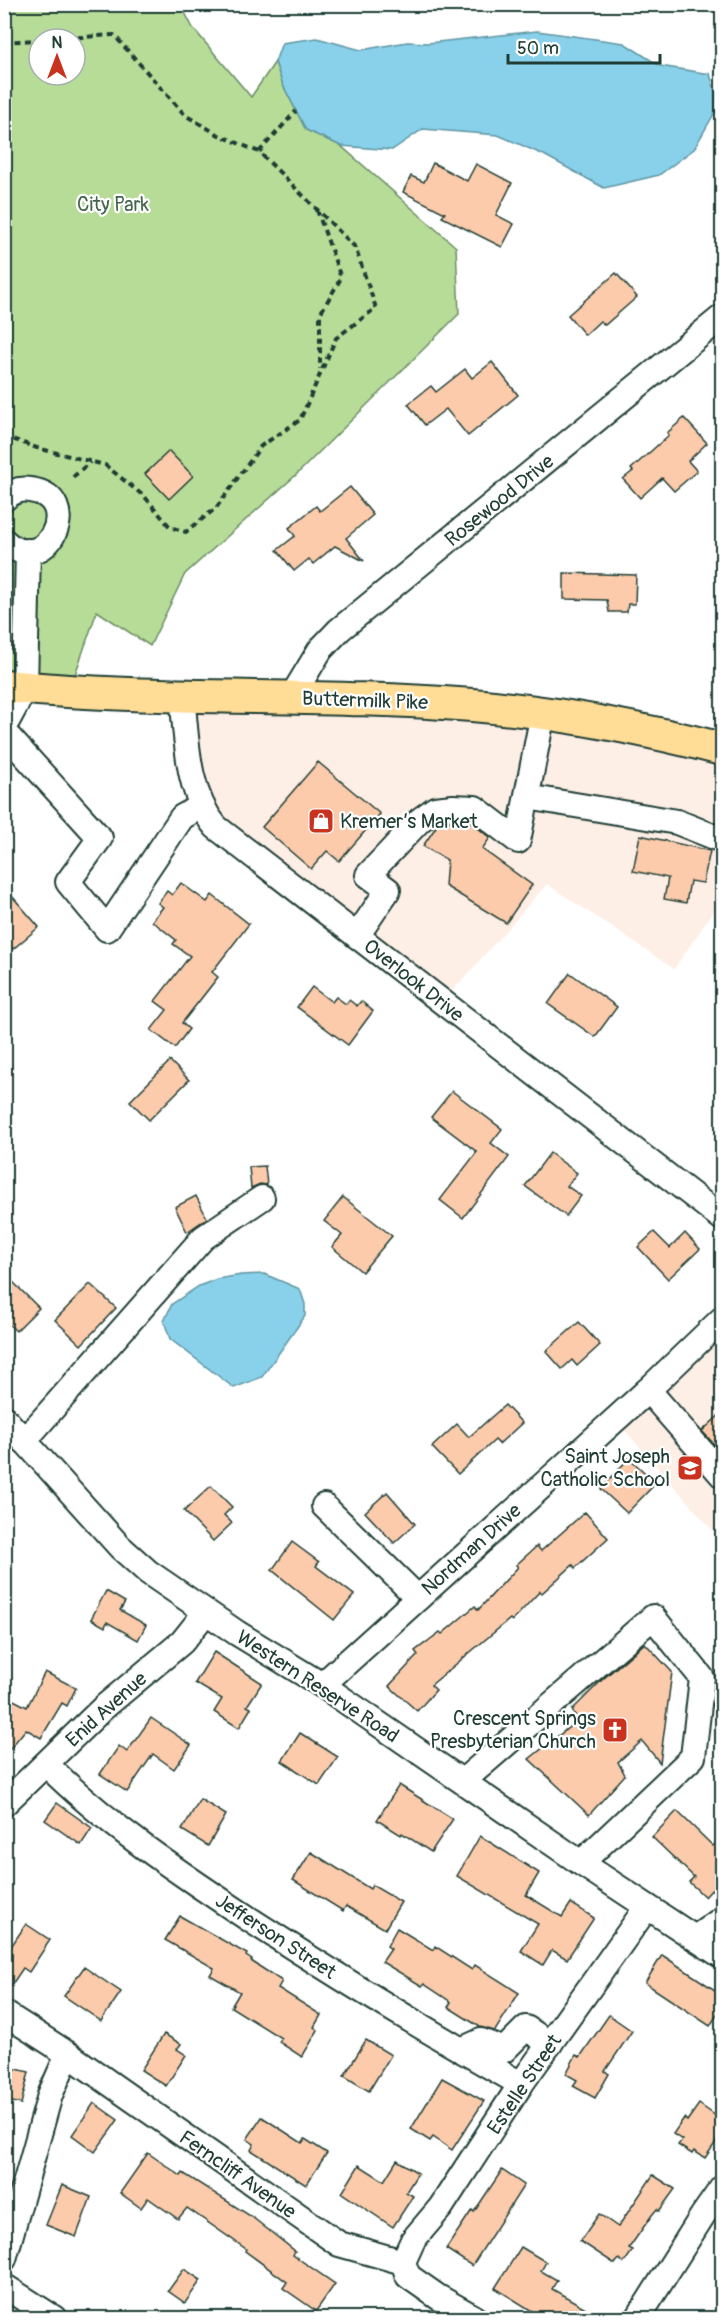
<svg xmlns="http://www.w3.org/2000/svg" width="727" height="2323" font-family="Pangolin,sans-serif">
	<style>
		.built { fill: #feefe6 }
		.green { fill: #b7dc97; stroke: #6b8c66; stroke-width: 1.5; fill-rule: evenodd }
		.water { fill: #89d0ea; stroke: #5f95a1; stroke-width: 1.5 }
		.building { fill: #fccbab; stroke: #1f3d34; stroke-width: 1.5 }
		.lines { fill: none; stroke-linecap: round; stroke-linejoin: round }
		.minor-casing { stroke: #1f3d34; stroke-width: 28 }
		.major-casing { stroke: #1f3d34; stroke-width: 36 }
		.path { stroke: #1f3d34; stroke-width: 4; stroke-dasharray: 6 4.5; stroke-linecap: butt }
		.minor { stroke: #fff; stroke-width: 24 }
		.major { stroke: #ffdd96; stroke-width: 32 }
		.labels { text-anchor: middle; stroke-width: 4.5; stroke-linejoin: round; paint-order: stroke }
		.park-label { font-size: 20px; fill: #45654d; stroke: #fff }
		.street-label { font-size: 20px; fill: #1f3d34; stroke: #fff }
		.poi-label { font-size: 20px; fill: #1f3d34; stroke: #fff; text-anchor: end }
	</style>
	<rect width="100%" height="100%" fill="#fff"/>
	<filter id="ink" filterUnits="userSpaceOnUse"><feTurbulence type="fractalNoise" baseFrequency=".0167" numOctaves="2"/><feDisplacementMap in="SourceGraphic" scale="12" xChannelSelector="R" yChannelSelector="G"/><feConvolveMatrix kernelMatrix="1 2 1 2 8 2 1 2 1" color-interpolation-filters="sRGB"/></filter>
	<g filter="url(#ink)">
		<g class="built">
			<path d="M182 695 291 698 722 749V899L674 969 547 884 443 1002 216 827Z"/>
			<path d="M722 1319V1541L615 1419Z"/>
		</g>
		<path class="green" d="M4 5H181L193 28 251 97 275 62 283 85 306 130 341 146 456 247 459 314 296 475 185 574 150 646 97 611 69 692 5 686ZM39 39H75V75H39Z"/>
		<g class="water">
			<path d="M537 31 624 43 660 66 710 74 715 92V112L694 149 659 175 604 188 544 155 498 135 423 129 392 150 341 146 306 130 283 85 275 62 282 43 317 38 361 50 407 42 428 43Z"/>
			<path d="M264 1274 300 1289 305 1304V1316L262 1377 234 1388 170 1339 164 1321 172 1304 199 1286 217 1279 241 1275Z"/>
		</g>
		<g class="building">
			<path d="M433 163 467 181 476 164 512 183 496 215 514 224 502 247 442 217 445 213 403 192 411 176 424 182Z"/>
			<path d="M616 273 637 297 605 325 600 321 585 335 568 315Z"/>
			<path d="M492 362 518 395 468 436 446 409 425 425 408 404 431 386 436 392 465 369 472 378Z"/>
			<path d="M684 418 707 443 688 461 697 471 674 491 662 478 640 498 623 479 633 471 631 469 669 435 667 433Z"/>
			<path d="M169 451 193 476 169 499 145 474Z"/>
			<path d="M350 487 373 515 346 538 364 561 335 546 313 564 309 559 294 571 277 550 295 536 289 528 316 506 320 511Z"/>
			<path d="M564 573 636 575 635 604H628L627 612H609L607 600 564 599Z"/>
			<path d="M318 762 380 814 339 861 327 851 311 869 262 827Z"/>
			<path d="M453 821 470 822 478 828 490 838 482 849 532 885 506 923 445 886 447 860 423 846 438 824Z"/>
			<path d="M640 835 710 851 703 883 690 881 686 903 664 899 668 878 633 871Z"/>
			<path d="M181 883 207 902 212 895 249 924 212 972 218 977 182 1023 189 1029 175 1048 151 1030 167 1010 155 1001 190 956 173 944 176 940 152 921 163 907 158 903 167 891 172 895Z"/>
			<path d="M4 887 39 927 13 949 4 940Z"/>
			<path d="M570 973 617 1007 595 1037 548 1004Z"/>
			<path d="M312 987 332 1002 336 997 346 1004 349 1000 357 1006 361 1001 373 1011 348 1045 297 1007Z"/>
			<path d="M170 1061 189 1080 149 1120 130 1101Z"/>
			<path d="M452 1091 502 1129 491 1143 509 1157 463 1218 440 1200 477 1152 431 1117Z"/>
			<path d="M550 1153 577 1173 567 1186 581 1196 566 1216 525 1186Z"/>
			<path d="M265 1166 267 1185 260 1184 251 1188 249 1167Z"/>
			<path d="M196 1196 207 1218 187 1232 175 1207Z"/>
			<path d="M343 1197 392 1236 362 1272 332 1247 342 1235 324 1221Z"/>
			<path d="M654 1232 670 1248 685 1233 700 1249 668 1279 638 1247Z"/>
			<path d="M13 1282 39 1308 16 1331 4 1320V1290Z"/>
			<path d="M90 1284 116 1308 81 1345 55 1320Z"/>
			<path d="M579 1322 600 1345 577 1366 572 1360 562 1369 546 1351Z"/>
			<path d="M505 1405 522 1423 499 1444 495 1440 458 1474 432 1447 457 1424 469 1437Z"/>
			<path d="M723 1412V1454L702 1431Z"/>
			<path d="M629 1458 656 1483 627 1513 601 1489Z"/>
			<path d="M211 1486 232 1507 224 1515 232 1523 213 1541 184 1511Z"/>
			<path d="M387 1492 415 1524 394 1543 365 1512Z"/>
			<path d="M585 1512 608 1538 575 1568 573 1565 542 1593 540 1591 512 1621 510 1619 431 1685 436 1690 417 1711 389 1686 418 1655 415 1651 440 1632 442 1634 475 1606 478 1610 518 1567 516 1565 537 1546 541 1551Z"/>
			<path d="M292 1542 319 1562 316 1566 354 1595 334 1620 272 1570Z"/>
			<path d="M106 1591 125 1602 120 1610 146 1625 138 1640 107 1622 105 1627 91 1619Z"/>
			<path d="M645 1643 672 1672 660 1763 642 1741 618 1762 625 1775 589 1815 529 1759 578 1720 572 1710 603 1679Z"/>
			<path d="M214 1652 262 1683 247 1706 251 1708 239 1728 214 1712 222 1699 195 1683Z"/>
			<path d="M45 1672 76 1688 67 1706 62 1703 41 1738 26 1729 4 1756V1695L27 1707Z"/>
			<path d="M151 1718 191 1745 174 1769 153 1754 127 1792 100 1774 119 1746 127 1752Z"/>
			<path d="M300 1733 338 1757 319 1785 282 1761Z"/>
			<path d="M399 1785 453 1819 431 1852 402 1833 401 1835 377 1820Z"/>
			<path d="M200 1799 226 1815 208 1846 182 1830Z"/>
			<path d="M57 1803 92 1828 81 1845 45 1820Z"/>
			<path d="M677 1811 713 1846 723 1836V1877L705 1897 689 1882 694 1877 652 1837Z"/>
			<path d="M480 1836 539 1873 526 1895 562 1917 571 1903 594 1918 567 1959 552 1950 543 1965 521 1951 538 1924 457 1876Z"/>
			<path d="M311 1852 370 1889 372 1885 401 1902 385 1929 346 1906 343 1911 293 1880Z"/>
			<path d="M180 1916 247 1954 246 1956 252 1960 251 1961 282 1981 278 1988 321 2015 314 2027 318 2030 302 2057 279 2042 281 2038 231 2007 240 1992 210 1975 214 1968 165 1940Z"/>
			<path d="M26 1924 50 1940 29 1972 23 1968 4 1996V1957Z"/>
			<path d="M397 1928 433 1950 435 1946 472 1970 475 1965 519 1993 495 2031 480 2027 448 2007 451 2002 424 1984 422 1986 382 1962 391 1949 387 1946Z"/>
			<path d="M662 1955 718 1992 716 1996 723 2000V2005L710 2026 645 1983Z"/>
			<path d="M84 1967 121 1992 101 2021 64 1996Z"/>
			<path d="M609 2015 632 2031 605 2071 609 2074 595 2098 573 2086 577 2080 566 2074 576 2055 580 2057Z"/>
			<path d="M164 2034 181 2044 177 2049 186 2055 166 2086 141 2070Z"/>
			<path d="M366 2040 391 2055 369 2091 344 2076Z"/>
			<path d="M4 2066 29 2072 21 2104 4 2100Z"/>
			<path d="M442 2078 484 2101 452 2150 433 2137 430 2141 411 2129Z"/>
			<path d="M94 2103 118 2120 95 2152 72 2135Z"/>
			<path d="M699 2104 723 2121V2132L705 2158 694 2151 692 2154 678 2145 682 2140 673 2134 684 2118 687 2121Z"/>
			<path d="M262 2117 302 2143 305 2139 327 2153 306 2185 251 2150 254 2144 247 2139Z"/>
			<path d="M148 2153 181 2176 183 2173 252 2217 295 2251 293 2255 335 2284 316 2311 283 2288 287 2282 245 2251 246 2249 187 2208 178 2219 148 2198 141 2208 120 2193Z"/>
			<path d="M397 2160 418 2173 406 2192 413 2196 393 2227 342 2193 359 2165 384 2181Z"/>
			<path d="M502 2170 524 2185 472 2266 446 2249 472 2210 474 2212Z"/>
			<path d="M653 2175 675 2189 659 2211 657 2209 652 2215 629 2248 633 2250 624 2263 619 2259 615 2264 580 2241 599 2214 618 2227Z"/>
			<path d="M62 2185 91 2197 76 2237 46 2225Z"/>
			<path d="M521 2247 546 2262 541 2271 557 2280 552 2289 605 2319H545L495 2288Z"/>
			<path d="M184 2269 201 2280 185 2303 168 2291Z"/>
		</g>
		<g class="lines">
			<g class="minor-casing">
				<g id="minor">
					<path d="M4 499C11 492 20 488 30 490 86 497 46 581 4 541"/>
					<path d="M182 695C187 739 186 792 216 827L722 1218"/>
					<path d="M291 698 320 650 339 630 722 317"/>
					<path d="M4 727 25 688 28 551"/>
					<path d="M4 732 100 838 68 882 107 929 182 817 202 806"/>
					<path d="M527 797 677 822 722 840"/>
					<path d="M357 936 388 890 368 875 420 820 435 809 453 807 475 808 518 841 543 713"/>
					<path d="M648 1390 722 1475"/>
					<path d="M4 1418 120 1547 148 1572 237 1633 322 1685 581 1863 722 1956"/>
					<path d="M24 1441 203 1238 262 1198"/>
					<path d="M324 1506 418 1598"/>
					<path d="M322 1685 648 1390 722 1319"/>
					<path d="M46 1764C106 1824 178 1872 249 1919 338 1977 428 2032 521 2084"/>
					<path d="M463 1781 653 1617 702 1678 693 1757 581 1863"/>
					<path d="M4 1804 103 1708 182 1642 206 1612"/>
					<path d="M695 1938 722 1919"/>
					<path d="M4 2013 68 2054 339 2244 403 2262 408 2276 438 2297 475 2318"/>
					<path d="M461 2050 481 2041 504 2050 526 2028 550 2044"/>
					<path d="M4 2259 50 2095 68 2054"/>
					<path d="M403 2262 413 2240 441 2207 521 2084 647 1907"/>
					<path d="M4 2286 54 2318"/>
					<path d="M638 2318 703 2215 722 2188"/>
				</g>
			</g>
			<g class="major-casing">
				<path id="major" d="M4 686C160 701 317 693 472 705 557 712 640 728 722 749"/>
			</g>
			<g class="path">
				<path d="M4 42 114 35 185 115 219 135 259 152 355 247 376 308 336 338 300 420 261 446 216 508 186 532 170 527 145 497 105 465 37 448 4 436"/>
				<path d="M259 152 296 111"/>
				<path d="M317 210 341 278 320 314V369"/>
				<path d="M73 477 90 462"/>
			</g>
			<use href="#minor" class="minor"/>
			<use href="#major" class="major"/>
		</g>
	</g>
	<defs>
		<g id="shop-square" transform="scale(1.35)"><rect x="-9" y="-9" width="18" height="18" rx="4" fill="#c8321e" stroke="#fff"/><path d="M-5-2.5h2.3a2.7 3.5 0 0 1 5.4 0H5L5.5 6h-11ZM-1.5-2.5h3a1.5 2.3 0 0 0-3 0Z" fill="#fff"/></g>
		<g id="school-square" transform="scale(1.35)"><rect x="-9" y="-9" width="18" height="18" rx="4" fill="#c8321e" stroke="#fff"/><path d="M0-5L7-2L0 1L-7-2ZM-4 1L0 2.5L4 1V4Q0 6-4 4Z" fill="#fff"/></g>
		<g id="church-square" transform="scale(1.35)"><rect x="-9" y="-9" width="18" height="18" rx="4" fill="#c8321e" stroke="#fff"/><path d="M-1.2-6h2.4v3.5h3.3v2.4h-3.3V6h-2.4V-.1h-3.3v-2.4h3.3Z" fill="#fff"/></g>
	</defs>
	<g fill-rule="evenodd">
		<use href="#shop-square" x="321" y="821"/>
		<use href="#school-square" x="690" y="1468"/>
		<use href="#church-square" x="615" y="1730"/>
	</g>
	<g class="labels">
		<g class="park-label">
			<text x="113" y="211">City Park</text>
		</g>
		<g class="street-label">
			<text transform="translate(499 500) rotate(-39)" y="7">Rosewood Drive</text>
			<text transform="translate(365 700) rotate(2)" y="7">Buttermilk Pike</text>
			<text transform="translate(414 980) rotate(38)" y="7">Overlook Drive</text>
			<text transform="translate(471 1549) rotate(-42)" y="7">Nordman Drive</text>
			<text transform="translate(318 1686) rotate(33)" y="7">Western Reserve Road</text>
			<text transform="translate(106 1709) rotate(-42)" y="7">Enid Avenue</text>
			<text transform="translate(276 1936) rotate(33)" y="7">Jefferson Street</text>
			<text transform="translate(524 2084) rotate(-56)" y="7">Estelle Street</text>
			<text transform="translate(238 2174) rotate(35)" y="7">Ferncliff Avenue</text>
		</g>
		<g class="poi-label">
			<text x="340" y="828" text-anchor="start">Kremer’s Market</text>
			<text x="670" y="1463">Saint Joseph<tspan x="670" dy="23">Catholic School</tspan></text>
			<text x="596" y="1725">Crescent Springs<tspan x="596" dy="23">Presbyterian Church</tspan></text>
		</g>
	</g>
	<rect width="727" height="2323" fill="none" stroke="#fff" stroke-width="24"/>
	<rect x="12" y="12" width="703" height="2299" fill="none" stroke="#1f3d34" stroke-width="2" filter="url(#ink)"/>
	<g transform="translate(57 57)"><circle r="28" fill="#ffffff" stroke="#a5b1ae" stroke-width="1.5"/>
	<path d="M0-4.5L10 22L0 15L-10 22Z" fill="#c8321e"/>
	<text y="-9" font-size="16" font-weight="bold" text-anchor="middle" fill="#1f3d34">N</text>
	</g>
	<path d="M508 54v9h152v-9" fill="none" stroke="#1f3d34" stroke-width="3"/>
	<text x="517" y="54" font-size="18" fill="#1f3d34" stroke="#ffffff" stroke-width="4.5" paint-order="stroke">50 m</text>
</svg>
